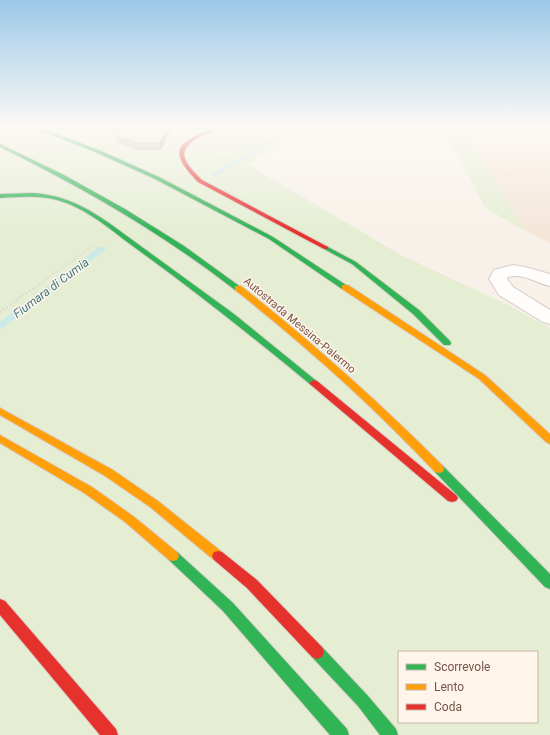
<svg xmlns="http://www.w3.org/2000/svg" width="550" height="735" font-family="Roboto,sans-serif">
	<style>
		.residential { fill: #f4e6d9 }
		.green { fill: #e5eed3; fill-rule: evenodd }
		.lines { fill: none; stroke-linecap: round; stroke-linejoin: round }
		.stream { fill: #cae9e8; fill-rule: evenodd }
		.street-casing { stroke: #d6ccc6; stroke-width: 2 }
		.fast-casing { stroke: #d9cec8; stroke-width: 2 }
		.slow-casing { stroke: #d9cec8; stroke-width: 2 }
		.jam-casing { stroke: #d9cec8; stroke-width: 2 }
		.path-far2 { stroke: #dad0cc; stroke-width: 1.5; stroke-dasharray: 0.5 1.5; stroke-linecap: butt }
		.path-far1 { stroke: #dad0cc; stroke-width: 2; stroke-dasharray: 0.5 2; stroke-linecap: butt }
		.path { stroke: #dad0cc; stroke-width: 2.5; stroke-dasharray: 1 3; stroke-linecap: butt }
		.street { fill: #fefdfc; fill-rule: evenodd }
		.fast { fill: #30b455; fill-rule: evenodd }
		.slow { fill: #ff9f0a; fill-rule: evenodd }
		.jam { fill: #e5322d; fill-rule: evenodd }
		.wall { fill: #c5bab3 }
		.shaded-wall { fill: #a09792 }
		.building { fill: #e5d8d0; stroke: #a09792 }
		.labels { text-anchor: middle; stroke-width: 3; stroke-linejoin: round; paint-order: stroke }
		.street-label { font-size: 11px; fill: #775448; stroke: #fff5eb }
		.water-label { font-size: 12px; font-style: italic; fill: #3a787e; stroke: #fff5eb }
	</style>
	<rect width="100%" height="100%" fill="#f8f1e9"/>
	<path class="residential" d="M460 128H550V243L526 231Z"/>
	<g class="green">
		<path d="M0 128H305L247 164 401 255 510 306 550 328V735H0ZM399 652H537V722H399Z"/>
		<path d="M438 128H460L526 231 485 208 460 158Z"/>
	</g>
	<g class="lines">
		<g class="stream">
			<path d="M292 128H297L215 176 210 175Z"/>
			<path d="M99 247H105L106 249 3 328 0 329V322Z"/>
		</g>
		<g class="street-casing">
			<path id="street" d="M513 265 525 267 550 274V286C536 283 523 273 508 277L507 279 513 287 550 310V324L543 322 499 295 489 279 494 270Z"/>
		</g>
		<g class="fast-casing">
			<g id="fast">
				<path d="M34 128H40L99 150 159 177 273 237 349 287 345 289H342L269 239 155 179 95 152Z"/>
				<path d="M85 128H161L133 131 87 129Z"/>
				<path d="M0 144 64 175 125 209 184 246 242 288 241 290H235C162 233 83 188 0 147Z"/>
				<path d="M34 193C63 195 86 207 109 223L234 314 319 383 314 386 311 385C253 337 195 291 134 247 110 229 86 208 57 200 39 195 19 197 0 198V194Z"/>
				<path d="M326 246 356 262 419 310 450 341 451 343 450 345H444L413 314 352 264 324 249V247Z"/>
				<path d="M439 465 443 466 550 574V589L545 587 435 472 434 469 435 466Z"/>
				<path d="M173 551 177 552 233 603 347 729 349 735H330L223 611 169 560 167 556 169 552Z"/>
				<path d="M317 645 322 647 368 696 396 729 398 735H380L358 706 312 657 310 652 312 647Z"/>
			</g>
		</g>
		<g class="slow-casing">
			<g id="slow">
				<path d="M342 285H348L485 375 550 434V444L546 442 479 379 342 289Z"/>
				<path d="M235 286H241C312 342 379 402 443 466L444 469 443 472 439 473 435 472C373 406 306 346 235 290Z"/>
				<path d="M0 408 113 470 158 501 222 552 224 556 222 560 218 561 214 560 150 507 105 476 0 415Z"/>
				<path d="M0 435 92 487 133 516 177 552 179 556 177 560 173 561 169 560 125 522 84 493 0 443Z"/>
			</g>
		</g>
		<g class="jam-casing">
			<g id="jam">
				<path d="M215 128H221C216 131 210 133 204 135 174 149 182 161 202 180L328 247V249H324L198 182C166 150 178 142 215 128Z"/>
				<path d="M314 380 317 381 456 495 458 498 456 501 452 502 448 501 311 385 309 383Z"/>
				<path d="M218 551 222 552 257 580 322 647 324 652 322 657 317 659 312 657 247 588 214 560 212 556 214 552Z"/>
				<path d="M0 599 5 601 116 729 118 735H100L0 615Z"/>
			</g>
		</g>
		<path class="path-far2" d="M215 164 283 128"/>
		<path class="path-far1" d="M39 284 96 244"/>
		<path class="path" d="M0 312 41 283"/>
		<use href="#street" class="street"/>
		<use href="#fast" class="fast"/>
		<use href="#slow" class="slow"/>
		<use href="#jam" class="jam"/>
	</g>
	<path class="wall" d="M120 128H171L161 150H137L116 143 115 136Z"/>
	<path class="shaded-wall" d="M167 128H171L161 150 160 143Z"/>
	<path class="building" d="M120 128H167L160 143H136L115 136Z"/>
	<linearGradient id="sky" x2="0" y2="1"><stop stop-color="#9cc9e8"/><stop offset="0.55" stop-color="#fcf9f5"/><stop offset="1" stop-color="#fcf9f5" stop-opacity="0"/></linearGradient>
	<rect width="550" height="231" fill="url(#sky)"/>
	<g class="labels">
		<g class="street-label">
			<text transform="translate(300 325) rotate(40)" y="4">Autostrada Messina-Palermo</text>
		</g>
		<g class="water-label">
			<text transform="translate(51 288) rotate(-37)" y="4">Fiumara di Cumia</text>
		</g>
	</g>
	<rect x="398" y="651" width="140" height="72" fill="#fff5eb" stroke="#c9b5aa"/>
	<rect x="406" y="664" width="20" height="6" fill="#30b455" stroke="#c9b5aa"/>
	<text x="434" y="671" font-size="12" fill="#775448">Scorrevole</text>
	<rect x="406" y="684" width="20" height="6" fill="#ff9f0a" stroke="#c9b5aa"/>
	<text x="434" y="691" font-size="12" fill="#775448">Lento</text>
	<rect x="406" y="704" width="20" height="6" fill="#e5322d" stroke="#c9b5aa"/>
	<text x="434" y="711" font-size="12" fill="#775448">Coda</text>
</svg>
